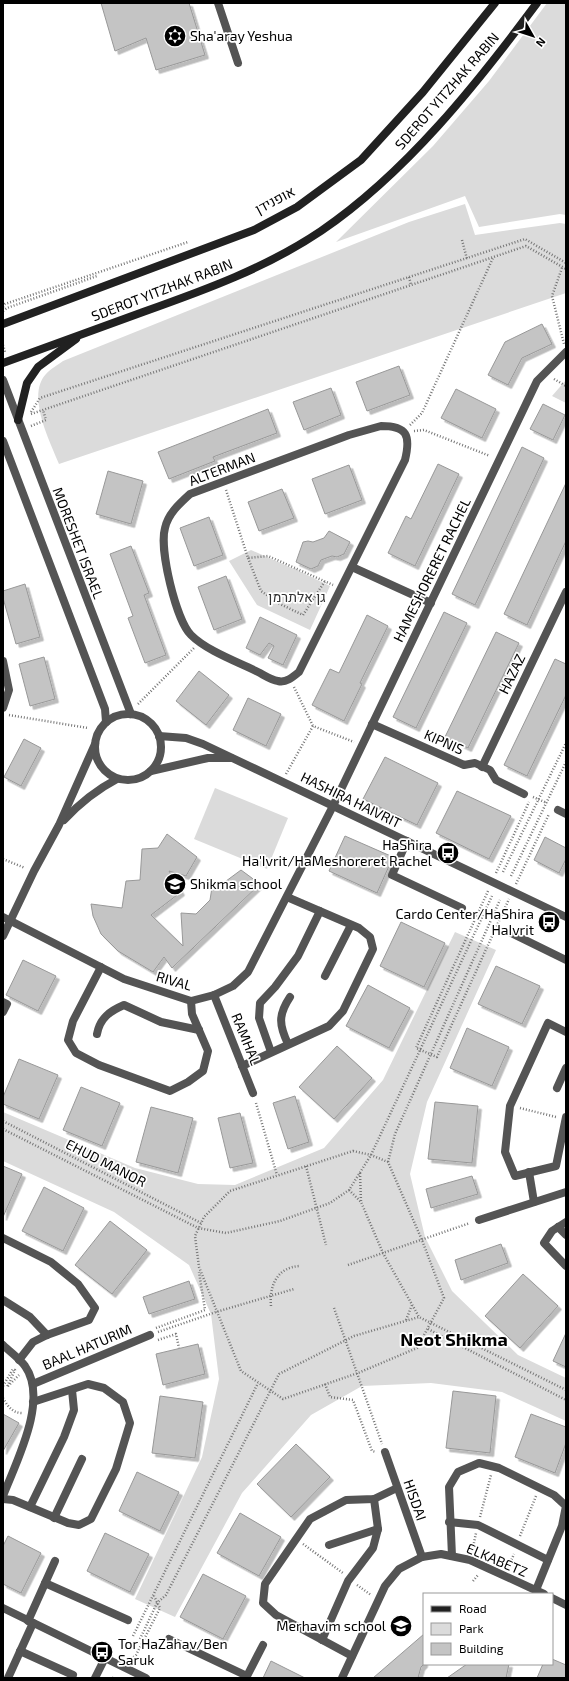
<svg xmlns="http://www.w3.org/2000/svg" width="569" height="1681" font-family="'Exo 2',Heebo,sans-serif">
	<style>
		.green { fill: #dbdbdb }
		.building { fill: #c4c4c4; stroke: #989898; filter: url(#shadow) }
		.lines { fill: none; stroke-linecap: round; stroke-linejoin: round }
		.path { stroke: #767676; stroke-width: 2.5; stroke-dasharray: 1 2; stroke-linecap: butt }
		.service { stroke: #545454; stroke-width: 8 }
		.minor { stroke: #545454; stroke-width: 8 }
		.tertiary { stroke: #545454; stroke-width: 8 }
		.secondary { stroke: #212121; stroke-width: 8 }
		.labels { text-anchor: middle; stroke-width: 3.5; stroke-linejoin: round; paint-order: stroke }
		.poi-label { font-size: 14px; fill: #000; stroke: #fff; text-anchor: start }
		.street-label { font-size: 14px; fill: #000; stroke: #fff }
		.park-label { font-size: 14px; fill: #323232; stroke: #fff }
		.district-label { font-size: 18px; font-weight: bold; fill: #000; stroke: #fff }
	</style>
	<defs>
		<filter id="shadow"><feDropShadow dx="3.5" dy="3.5" stdDeviation="0" flood-color="#0004"/></filter>
	</defs>
	<rect width="100%" height="100%" fill="#fff"/>
	<g class="green">
		<path d="M547 3H566V215L560 214 479 227 465 196 336 242 433 146 489 81Z"/>
		<path d="M465 204 475 235 560 223 566 224V293L59 464C50 442 26 395 46 374 50 369 58 365 63 361L409 222Z"/>
		<path d="M566 380V403L552 396Z"/>
		<path d="M251 550 294 569 295 568 301 572 330 586 310 630 257 605 229 561Z"/>
		<path d="M215 788 288 818 267 869 194 839Z"/>
		<path d="M455 932 496 950 427 1102 410 1174 425 1237 452 1291 518 1355 566 1378V1421L502 1392 431 1383 362 1386 311 1415 242 1493 175 1617 135 1599 202 1457 219 1379 211 1314 189 1265 114 1212 3 1161V1112L135 1168 198 1184 235 1185 324 1148 383 1080Z"/>
	</g>
	<g class="building">
		<path d="M101 3H189L205 55 156 70 146 38 115 51Z"/>
		<path d="M542 324 552 344 522 358 508 385 488 375 505 342Z"/>
		<path d="M399 366 410 395 367 411 356 382Z"/>
		<path d="M331 388 341 415 304 430 293 402Z"/>
		<path d="M456 389 496 409 482 438 441 418Z"/>
		<path d="M543 404 565 415 553 440 530 429Z"/>
		<path d="M268 409 277 433 213 457 215 461 169 479 158 452Z"/>
		<path d="M522 447 544 458 475 605 452 594Z"/>
		<path d="M438 464 459 474 415 566 388 553 406 516 411 519Z"/>
		<path d="M349 465 362 500 325 514 312 479Z"/>
		<path d="M108 471 143 481 131 524 96 514Z"/>
		<path d="M566 483V541L527 625 504 614Z"/>
		<path d="M282 489 294 518 259 531 248 502Z"/>
		<path d="M209 517 223 555 194 566 180 528Z"/>
		<path d="M329 531 350 542 344 554 337 557 332 556 321 560 318 566 311 569 296 562 303 542 308 541 313 542 324 538Z"/>
		<path d="M131 546 149 593 144 595 166 655 145 663 128 618 133 616 110 554Z"/>
		<path d="M226 576 242 619 214 630 198 587Z"/>
		<path d="M25 584 40 637 16 644 3 598V591Z"/>
		<path d="M444 612 467 623 416 728 393 717Z"/>
		<path d="M367 615 388 626 360 683 362 684 344 721 312 705 330 669 339 673Z"/>
		<path d="M260 617 297 635 283 665 268 658 274 646 269 643 260 655 246 648Z"/>
		<path d="M496 632 519 643 468 748 445 737Z"/>
		<path d="M44 657 55 699 30 706 19 664Z"/>
		<path d="M555 659 566 664V695L527 776 504 765Z"/>
		<path d="M199 671 229 695 206 725 176 701Z"/>
		<path d="M248 698 281 714 266 746 233 730Z"/>
		<path d="M24 739 41 748 21 786 4 777Z"/>
		<path d="M385 757 438 783 417 825 363 799Z"/>
		<path d="M457 791 511 816 489 859 436 833Z"/>
		<path d="M167 834 197 857 186 876 169 871 181 892 151 915 183 946 181 913 196 914 210 900 213 881 222 884 241 870 260 884 172 968 164 957 153 972 118 951 101 934 93 916 91 904 122 908 126 881 140 880 142 849 158 848Z"/>
		<path d="M345 836 393 857 377 893 329 871Z"/>
		<path d="M545 837 566 848V859L559 873 534 860Z"/>
		<path d="M401 922 445 943 424 987 380 966Z"/>
		<path d="M23 960 56 976 38 1011 6 995Z"/>
		<path d="M496 966 540 986 522 1024 478 1004Z"/>
		<path d="M368 985 410 1008 389 1048 346 1026Z"/>
		<path d="M467 1028 509 1047 492 1086 450 1068Z"/>
		<path d="M337 1046 372 1078 334 1119 299 1087Z"/>
		<path d="M19 1059 58 1075 39 1119 3 1104V1097Z"/>
		<path d="M81 1087 120 1103 102 1146 63 1130Z"/>
		<path d="M295 1096 309 1142 288 1149 273 1103Z"/>
		<path d="M435 1102 478 1106 472 1163 428 1159Z"/>
		<path d="M151 1107 193 1118 178 1173 136 1162Z"/>
		<path d="M240 1113 253 1163 230 1168 218 1118Z"/>
		<path d="M3 1166 22 1174 3 1217Z"/>
		<path d="M472 1176 478 1194 431 1208 426 1189Z"/>
		<path d="M44 1187 84 1208 63 1251 22 1231Z"/>
		<path d="M110 1221 147 1250 112 1294 75 1265Z"/>
		<path d="M501 1244 508 1263 461 1280 455 1260Z"/>
		<path d="M523 1274 558 1306 520 1348 485 1316Z"/>
		<path d="M189 1281 195 1299 149 1314 143 1297Z"/>
		<path d="M566 1333V1367L553 1361Z"/>
		<path d="M198 1344 205 1374 163 1385 156 1354Z"/>
		<path d="M453 1391 496 1396 490 1453 446 1448Z"/>
		<path d="M160 1396 203 1402 195 1458 152 1453Z"/>
		<path d="M3 1414 19 1423 3 1451Z"/>
		<path d="M531 1414 566 1427V1443L555 1473 515 1457Z"/>
		<path d="M296 1444 330 1477 291 1517 257 1484Z"/>
		<path d="M137 1472 179 1492 160 1531 119 1511Z"/>
		<path d="M240 1513 281 1537 259 1576 217 1553Z"/>
		<path d="M105 1533 149 1554 130 1592 87 1571Z"/>
		<path d="M8 1536 41 1553 21 1593 3 1584V1546Z"/>
		<path d="M203 1574 246 1596 223 1639 180 1617Z"/>
		<path d="M424 1634V1664L421 1667 418 1678H373Z"/>
		<path d="M552 1659 566 1665V1678H537L543 1664H552Z"/>
		<path d="M271 1661 305 1678H263Z"/>
		<path d="M467 1664H509L506 1678H447Z"/>
	</g>
	<g class="lines">
		<g class="path">
			<path d="M462 240 467 259"/>
			<path d="M562 268 552 296 564 344"/>
			<path d="M409 277 411 285"/>
			<path d="M3 307 5 304 188 242"/>
			<path d="M3 311 7 308 97 276"/>
			<path d="M3 345 5 352"/>
			<path d="M554 379 566 386"/>
			<path d="M31 412 40 398 525 239 566 263"/>
			<path d="M31 414 526 246 566 269"/>
			<path d="M410 425 422 413 493 258"/>
			<path d="M31 426 46 420 43 410"/>
			<path d="M414 431 424 430 490 456"/>
			<path d="M226 490 248 558 268 556 333 585"/>
			<path d="M248 558 261 591 280 604 303 615 325 581"/>
			<path d="M294 687 313 726"/>
			<path d="M138 704 194 648"/>
			<path d="M9 715 88 728"/>
			<path d="M286 774 313 726 354 742"/>
			<path d="M533 797 547 803"/>
			<path d="M3 859 25 868"/>
			<path d="M503 872 566 743"/>
			<path d="M496 873 529 802"/>
			<path d="M511 876 566 762"/>
			<path d="M516 884 549 814"/>
			<path d="M488 891 416 1048 437 1057 509 899"/>
			<path d="M256 1103 277 1175"/>
			<path d="M520 1108 556 1117"/>
			<path d="M3 1121 201 1223"/>
			<path d="M3 1129 198 1228 226 1233 280 1221 330 1203 349 1190 371 1155 492 896"/>
			<path d="M353 1151 371 1155 388 1162 422 1240 444 1298 417 1348 358 1373 283 1399 241 1371 199 1267 195 1236 204 1217 230 1191Z"/>
			<path d="M388 1162 395 1134 500 900"/>
			<path d="M306 1166 326 1245"/>
			<path d="M360 1173 361 1202"/>
			<path d="M349 1190 361 1202 383 1253 419 1317"/>
			<path d="M348 1265 470 1223"/>
			<path d="M271 1306C269 1286 277 1267 300 1266"/>
			<path d="M334 1308 382 1444"/>
			<path d="M406 1320 412 1305"/>
			<path d="M156 1328 205 1310 199 1272"/>
			<path d="M428 1329 566 1400"/>
			<path d="M158 1332 216 1312 294 1289"/>
			<path d="M158 1340 176 1334 179 1348"/>
			<path d="M325 1384 330 1397 353 1400 372 1451 376 1452"/>
			<path d="M3 1386 13 1369 15 1370 7 1387 19 1375"/>
			<path d="M3 1398C7 1405 12 1413 22 1413"/>
			<path d="M480 1517 491 1475"/>
			<path d="M520 1536 536 1496"/>
			<path d="M303 1544 343 1573"/>
			<path d="M472 1552 476 1533"/>
			<path d="M508 1568 514 1554"/>
			<path d="M473 1581 478 1575"/>
			<path d="M357 1585 371 1595"/>
			<path d="M133 1636 258 1383"/>
			<path d="M140 1639 157 1603 166 1595 279 1374 354 1336 419 1317 566 1390"/>
			<path d="M131 1659 136 1655 160 1608 154 1596"/>
			<path d="M113 1678 114 1677"/>
		</g>
		<g class="service">
			<path d="M407 841 392 875 462 908"/>
			<path d="M511 933 566 960"/>
			<path d="M101 967 73 1021 68 1040 76 1053 99 1065 170 1091 188 1082 203 1071 208 1051 192 1014 191 1001"/>
			<path d="M325 976 351 925"/>
			<path d="M3 1002 7 1004 3 1012"/>
			<path d="M566 1032 548 1023 510 1106 505 1152 515 1176 556 1166 566 1117"/>
			<path d="M97 1034C100 1018 110 1011 124 1005L161 1022 199 1030"/>
			<path d="M288 1044C279 1025 278 1015 290 997"/>
			<path d="M271 1052 259 1018 260 1003 275 987 298 956 320 911"/>
			<path d="M242 1066 329 1026 343 1011 373 949 370 937 359 928 287 897"/>
			<path d="M557 1088 566 1068"/>
			<path d="M529 1172 534 1202"/>
			<path d="M566 1222 552 1231 544 1243 566 1266"/>
			<path d="M558 1227 566 1235"/>
			<path d="M3 1238 51 1262 78 1284 95 1308 89 1320 47 1335 33 1342 19 1360"/>
			<path d="M3 1300 30 1317 47 1335"/>
			<path d="M3 1499 13 1500 68 1523 79 1525 91 1519 116 1469 130 1423 123 1402 104 1388 88 1384 33 1402"/>
			<path d="M30 1507 64 1437 74 1410 72 1390"/>
			<path d="M54 1518 82 1459"/>
			<path d="M449 1522 478 1525 548 1560"/>
			<path d="M329 1545 378 1529"/>
			<path d="M452 1556 449 1487 458 1472 479 1463 499 1468 554 1495 566 1506 562 1526 536 1590"/>
			<path d="M45 1583 128 1620"/>
			<path d="M28 1621 55 1561"/>
			<path d="M169 1639 247 1676"/>
			<path d="M322 1640 348 1581 373 1548 378 1529 374 1499"/>
			<path d="M20 1651 73 1675"/>
			<path d="M352 1656 276 1615 263 1603 265 1584 310 1519 346 1500 374 1499 397 1488"/>
			<path d="M8 1678 33 1623"/>
			<path d="M95 1678 105 1658"/>
			<path d="M246 1678 263 1645"/>
		</g>
		<g class="minor">
			<path d="M218 3 238 63"/>
			<path d="M381 426C407 426 411 435 405 460L299 672C293 677 286 683 278 681 271 680 264 675 258 672 238 662 207 651 191 635 176 620 159 549 165 528 168 514 179 504 190 494L349 435Z"/>
			<path d="M352 567 431 603"/>
			<path d="M3 661 9 690 3 708"/>
			<path d="M372 724 464 765 475 763 490 770 496 780 524 794"/>
			<path d="M482 767 566 592"/>
			<path d="M558 810 566 814"/>
			<path d="M3 917 124 979 191 1001 214 995 233 986 248 972 333 806 537 381 566 352"/>
			<path d="M214 995 253 1093"/>
			<path d="M479 1220 566 1192"/>
			<path d="M3 1345C10 1352 19 1358 25 1366 49 1400 16 1462 3 1496"/>
			<path d="M33 1384 150 1335"/>
			<path d="M385 1452 422 1557"/>
			<path d="M552 1598 566 1605"/>
			<path d="M342 1678 385 1586 399 1569 422 1557 441 1554 470 1560 544 1594"/>
		</g>
		<g class="tertiary">
			<path d="M3 380 131 714"/>
			<path d="M3 441 105 709 106 722"/>
			<circle cx="128" cy="747" r="33"/>
			<path d="M159 736 186 738 203 744 566 917"/>
			<path d="M151 771 208 758H231"/>
			<path d="M64 820C80 803 96 790 117 779"/>
			<path d="M3 936 34 871 59 825 95 744"/>
			<path d="M3 1608 146 1678"/>
		</g>
		<g class="secondary">
			<path d="M3 324 254 230 297 207 361 160 423 92 495 3"/>
			<path d="M3 363C50 346 97 329 143 312 205 290 266 268 321 231 406 173 476 85 537 3"/>
			<path d="M18 420 27 383 38 367 76 339"/>
		</g>
	</g>
	<defs>
		<g id="synagogue-disc" transform="scale(1.15)"><circle r="9.5" fill="#000" stroke="#fff"/><path d="M0-6.5L5.6 3.2H-5.6ZM0 6.5L5.6-3.2H-5.6Z" fill="#fff"/></g>
		<g id="bus-disc" transform="scale(1.15)"><circle r="9.5" fill="#000" stroke="#fff"/><path d="M-5-6H5V4H4V6H2V4H-2V6H-4V4H-5ZM-3.5-4V0h7V-4ZM-3.5 1.2v1.5H-2V1.2ZM2 1.2v1.5H3.5V1.2Z" fill="#fff"/></g>
		<g id="school-disc" transform="scale(1.15)"><circle r="9.5" fill="#000" stroke="#fff"/><path d="M0-5L7-2L0 1L-7-2ZM-4 1L0 2.5L4 1V4Q0 6-4 4Z" fill="#fff"/></g>
	</defs>
	<g fill-rule="evenodd">
		<use href="#synagogue-disc" x="175" y="36"/>
		<use href="#bus-disc" x="448" y="853"/>
		<use href="#school-disc" x="175" y="884"/>
		<use href="#bus-disc" x="549" y="922"/>
		<use href="#school-disc" x="401" y="1626"/>
		<use href="#bus-disc" x="102" y="1652"/>
	</g>
	<g class="labels">
		<g class="poi-label">
			<text x="190" y="41">Sha'aray Yeshua</text>
			<text x="432" y="850" text-anchor="end">HaShira<tspan x="432" dy="16">Ha'Ivrit/HaMeshoreret Rachel</tspan></text>
			<text x="190" y="889">Shikma school</text>
			<text x="534" y="919" text-anchor="end">Cardo Center/HaShira<tspan x="534" dy="16">HaIvrit</tspan></text>
			<text x="386" y="1631" text-anchor="end">Merhavim school</text>
			<text x="118" y="1649">Tor HaZahav/Ben<tspan x="118" dy="16">Saruk</tspan></text>
		</g>
		<g class="street-label">
			<text transform="translate(447 91) rotate(-49)" y="5">SDEROT YITZHAK RABIN</text>
			<text transform="translate(275 200) rotate(-28)" y="5">אופנידן</text>
			<text transform="translate(162 290) rotate(-21)" y="5">SDEROT YITZHAK RABIN</text>
			<text transform="translate(222 469) rotate(-21)" y="5">ALTERMAN</text>
			<text transform="translate(78 543) rotate(69)" y="5">MORESHET ISRAEL</text>
			<text transform="translate(432 570) rotate(-64)" y="5">HAMESHORERET RACHEL</text>
			<text transform="translate(512 674) rotate(-64)" y="5">HAZAZ</text>
			<text transform="translate(444 742) rotate(24)" y="5">KIPNIS</text>
			<text transform="translate(351 800) rotate(26)" y="5">HASHIRA HAIVRIT</text>
			<text transform="translate(174 981) rotate(16)" y="5">RIVAL</text>
			<text transform="translate(246 1039) rotate(68)" y="5">RAMHAL</text>
			<text transform="translate(106 1163) rotate(27)" y="5">EHUD MANOR</text>
			<text transform="translate(87 1347) rotate(-23)" y="5">BAAL HATURIM</text>
			<text transform="translate(415 1500) rotate(71)" y="5">HISDAI</text>
			<text transform="translate(497 1560) rotate(23)" y="5">ELKABETZ</text>
		</g>
		<g class="park-label">
			<text x="297" y="602">גן אלתרמן</text>
		</g>
		<g class="district-label">
			<text x="454" y="1346">Neot Shikma</text>
		</g>
	</g>
	<rect width="569" height="1681" fill="none" stroke="#000000" stroke-width="8"/>
	<rect x="423" y="1593" width="130" height="72" fill="#ffffff" stroke="#999999"/>
	<rect x="431" y="1606" width="20" height="6" fill="#212121" stroke="#999999"/>
	<text x="459" y="1613" font-size="12" fill="#000000">Road</text>
	<rect x="431" y="1623" width="20" height="12" fill="#dbdbdb" stroke="#999999"/>
	<text x="459" y="1633" font-size="12" fill="#000000">Park</text>
	<rect x="431" y="1643" width="20" height="12" fill="#c4c4c4" stroke="#999999"/>
	<text x="459" y="1653" font-size="12" fill="#000000">Building</text>
	<g transform="translate(533 36) rotate(129)" stroke="#ffffff" stroke-width="3" paint-order="stroke">
	<path d="M0-3L7 15L0 10L-7 15Z" fill="#000000"/>
	<text y="-6" font-size="11" font-weight="bold" text-anchor="middle" fill="#000000">N</text>
	</g>
</svg>
